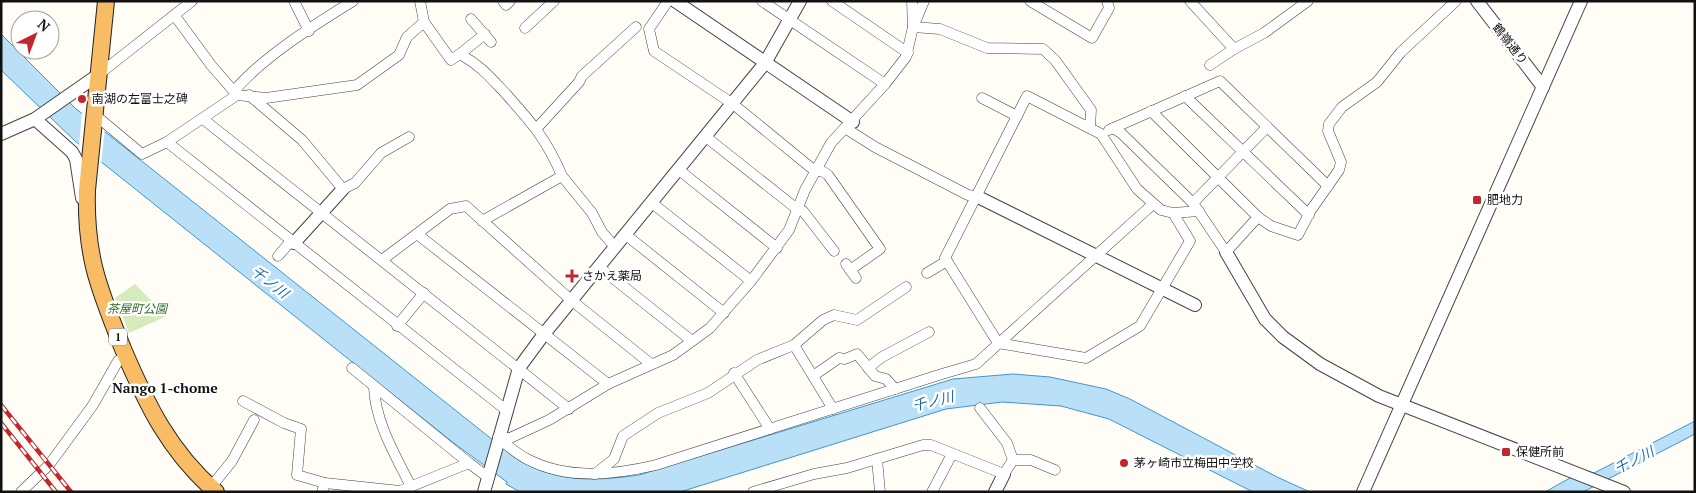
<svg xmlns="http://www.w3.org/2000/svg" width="1696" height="493" font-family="'PT Serif','Noto Sans JP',serif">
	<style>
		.green { fill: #d5ebbd }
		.water { fill: #b9e0f7; stroke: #3f96cf }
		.pier { fill: #fffdf5 }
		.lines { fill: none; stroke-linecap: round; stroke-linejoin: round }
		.minor-casing { stroke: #444; stroke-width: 11 }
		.tertiary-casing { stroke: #444; stroke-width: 14 }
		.trunk-casing { stroke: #222; stroke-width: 18 }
		.minor { stroke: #fff; stroke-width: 10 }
		.tertiary { stroke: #fff; stroke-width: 12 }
		.trunk { stroke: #f7bc64; stroke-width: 16 }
		.rail-casing { stroke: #c4262e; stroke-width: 4.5 }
		.rail { stroke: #fff; stroke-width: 2.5; stroke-dasharray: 8; stroke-linecap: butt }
		.poi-dot { fill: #c4262e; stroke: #fff; stroke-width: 2 }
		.labels { text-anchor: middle; stroke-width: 5; stroke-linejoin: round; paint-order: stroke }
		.shield { fill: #fff; stroke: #585858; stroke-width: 1 }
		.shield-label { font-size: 11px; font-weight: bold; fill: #111 }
		.street-label { font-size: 12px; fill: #111; stroke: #fff }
		.poi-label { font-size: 12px; fill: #111; stroke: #fff; text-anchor: start }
		.park-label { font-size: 12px; font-style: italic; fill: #2f6b1f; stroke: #fff }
		.water-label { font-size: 14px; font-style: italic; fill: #1768a6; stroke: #fff }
		.neighbourhood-label { font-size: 14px; font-weight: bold; fill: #111; stroke: #fff }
	</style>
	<rect width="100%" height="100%" fill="#fffdf5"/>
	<path class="green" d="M135 284 167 316 129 333 115 298Z"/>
	<g class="water">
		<path d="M1 34 75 108 508 452C550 483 589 482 639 475L953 379 1013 374 1050 377 1106 389 1130 399 1277 477 1310 492H1253L1109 419 1061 406 1002 402 946 409 680 492H520L506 484 507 482 455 444 75 141 1 70Z"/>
		<path d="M1695 421V434L1583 492H1545L1584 470 1594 473Z"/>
	</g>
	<path class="pier" d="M82 110 105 128 101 165 79 147Z"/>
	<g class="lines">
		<g class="minor-casing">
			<g id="minor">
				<path d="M294 1 309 31"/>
				<path d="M420 1 424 22 451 60 460 54C481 66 490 77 506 94 532 123 547 140 562 176"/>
				<path d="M503 1 506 5 510 1"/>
				<path d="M668 1 649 29 654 51 733 104 815 171H822L828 175 880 249 850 270"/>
				<path d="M762 1 885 84"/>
				<path d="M832 1 908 53"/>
				<path d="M912 1 913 27 940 29 987 48 1043 49 1055 60 1091 110 1090 127"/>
				<path d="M1030 1 1092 38 1109 8 1107 1"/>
				<path d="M1190 1 1234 49"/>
				<path d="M175 16 211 65 237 95"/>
				<path d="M471 19 491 42"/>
				<path d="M525 28 554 1"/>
				<path d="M460 54 485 34"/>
				<path d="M1210 65 1234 49 1264 33 1308 1"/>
				<path d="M98 75 192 1"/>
				<path d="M234 91C263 57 314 25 353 1"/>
				<path d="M249 95 302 140 343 189 355 183 381 153 409 137"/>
				<path d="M1185 96 1309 215"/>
				<path d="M982 98 1017 116"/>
				<path d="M1151 111 1258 217"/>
				<path d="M94 114 142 154 167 142 237 95 266 98 357 85 399 55 407 37 424 22"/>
				<path d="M203 119 569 409"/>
				<path d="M537 128 579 82 582 76 636 27"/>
				<path d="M845 128 875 147 968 195 976 196"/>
				<path d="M1113 128 1121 133 1193 203 1226 252 1258 217 1271 226 1298 235 1311 210 1339 170 1341 162 1328 131 1329 124 1342 107 1377 82 1401 52 1456 1"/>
				<path d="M1109 130 1220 81 1328 186"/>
				<path d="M706 137 797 209 803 211 834 251"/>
				<path d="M167 142 506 410"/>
				<path d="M679 170 777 248"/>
				<path d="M652 203 751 281"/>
				<path d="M1193 203 1267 127"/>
				<path d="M1173 213 1190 241 1140 326 1086 358 998 343 945 258 1027 96 1101 134 1137 189 1161 210 1173 213 1199 211"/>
				<path d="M482 221 562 176 592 213 602 232 615 247"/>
				<path d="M417 234 608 384"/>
				<path d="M626 235 724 313"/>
				<path d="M278 256 291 241"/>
				<path d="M382 260 450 209 466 206 571 300 651 364"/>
				<path d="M846 264 856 278"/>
				<path d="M599 267 692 341"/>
				<path d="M927 273 947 261"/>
				<path d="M397 326 424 293"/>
				<path d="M794 345 833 409"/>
				<path d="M352 368 469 463"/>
				<path d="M868 368 882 357 929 332"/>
				<path d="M734 373 770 429"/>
				<path d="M813 376 839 358 845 359 857 354 875 376 886 379 895 389"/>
				<path d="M374 387C375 422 396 456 411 487"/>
				<path d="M243 401 284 423 301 429 297 475 325 483"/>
				<path d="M498 438C507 445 517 454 527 459 567 480 614 475 656 465L942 374 976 364 1153 204"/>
				<path d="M498 438H510L549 420 608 384 673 355 710 328 751 281 789 230 805 190 831 143 885 84 906 57 913 27 924 1"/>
				<path d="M877 459 880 492"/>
				<path d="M1013 460H1031L1055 470"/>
				<path d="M595 474 614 459 623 436 658 413 708 393 757 360 794 345 823 320 834 315 857 320 906 287"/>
				<path d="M211 487 232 461 254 420"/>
				<path d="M21 492 49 465 93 405 118 361 126 355"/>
				<path d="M322 492 325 483 400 491 469 463 489 478"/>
				<path d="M753 492 814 474 847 468 923 445H931L1004 474 1013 460 1007 443 980 408"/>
				<path d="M932 492 952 454"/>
			</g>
		</g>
		<g class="tertiary-casing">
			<g id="tertiary">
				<path d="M675 1 853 122"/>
				<path d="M1477 1 1543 87"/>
				<path d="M35 119 72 152 76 159 82 198"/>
				<path d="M1 134 35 119 98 75"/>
				<path d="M976 196 1195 305"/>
				<path d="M294 243 343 189"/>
				<path d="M1226 252 1265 319 1283 337 1320 364 1379 396 1624 492"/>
				<path d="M484 492 519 368 544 334 765 63 800 1"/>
				<path d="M995 492 1004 474"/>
				<path d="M1363 492 1581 1"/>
			</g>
		</g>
		<g class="trunk-casing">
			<path id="trunk" d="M106 1 87 190C85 256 99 289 123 349 147 405 169 451 216 492"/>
		</g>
		<use href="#minor" class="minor"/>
		<use href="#tertiary" class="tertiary"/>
		<use href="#trunk" class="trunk"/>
		<g class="rail-casing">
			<g id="rail">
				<path d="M1 405 71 492"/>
				<path d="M1 423 56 492"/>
			</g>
		</g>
		<use href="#rail" class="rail"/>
	</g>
	<g class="poi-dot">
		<circle cx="82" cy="99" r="5"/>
		<rect x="1472" y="195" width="10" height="10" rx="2.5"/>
		<path d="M569.5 268.5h5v5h5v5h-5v5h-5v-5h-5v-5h5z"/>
		<rect x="1501" y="447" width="10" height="10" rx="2.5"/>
		<circle cx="1124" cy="463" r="5"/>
	</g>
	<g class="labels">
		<rect class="shield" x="109" y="328.5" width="18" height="17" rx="4"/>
		<g class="shield-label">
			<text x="118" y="341">1</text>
		</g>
		<g class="street-label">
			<text transform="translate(1510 44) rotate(52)" y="4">鶴嶺通り</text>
		</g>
		<g class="poi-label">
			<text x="92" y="103">南湖の左富士之碑</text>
			<text x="1487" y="204">肥地力</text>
			<text x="582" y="280">さかえ薬局</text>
			<text x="1516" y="456">保健所前</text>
			<text x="1134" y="467">茅ヶ崎市立梅田中学校</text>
		</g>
		<g class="park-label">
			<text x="137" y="313">茶屋町公園</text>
		</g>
		<g class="water-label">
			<text transform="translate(270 282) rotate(38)" y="5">千ノ川</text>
			<text transform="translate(933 401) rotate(-14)" y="5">千ノ川</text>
			<text transform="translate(1634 460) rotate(-27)" y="5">千ノ川</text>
		</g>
		<g class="neighbourhood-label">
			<text x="165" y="393">Nango 1-chome</text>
		</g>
	</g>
	<rect width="1696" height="493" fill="none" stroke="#111111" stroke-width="5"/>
	<g transform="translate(35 35) rotate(42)"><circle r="24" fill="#ffffff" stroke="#a0a0a0"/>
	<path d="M0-4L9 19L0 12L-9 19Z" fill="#c4262e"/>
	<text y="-8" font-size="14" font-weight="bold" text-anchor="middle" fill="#111111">N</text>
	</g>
</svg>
